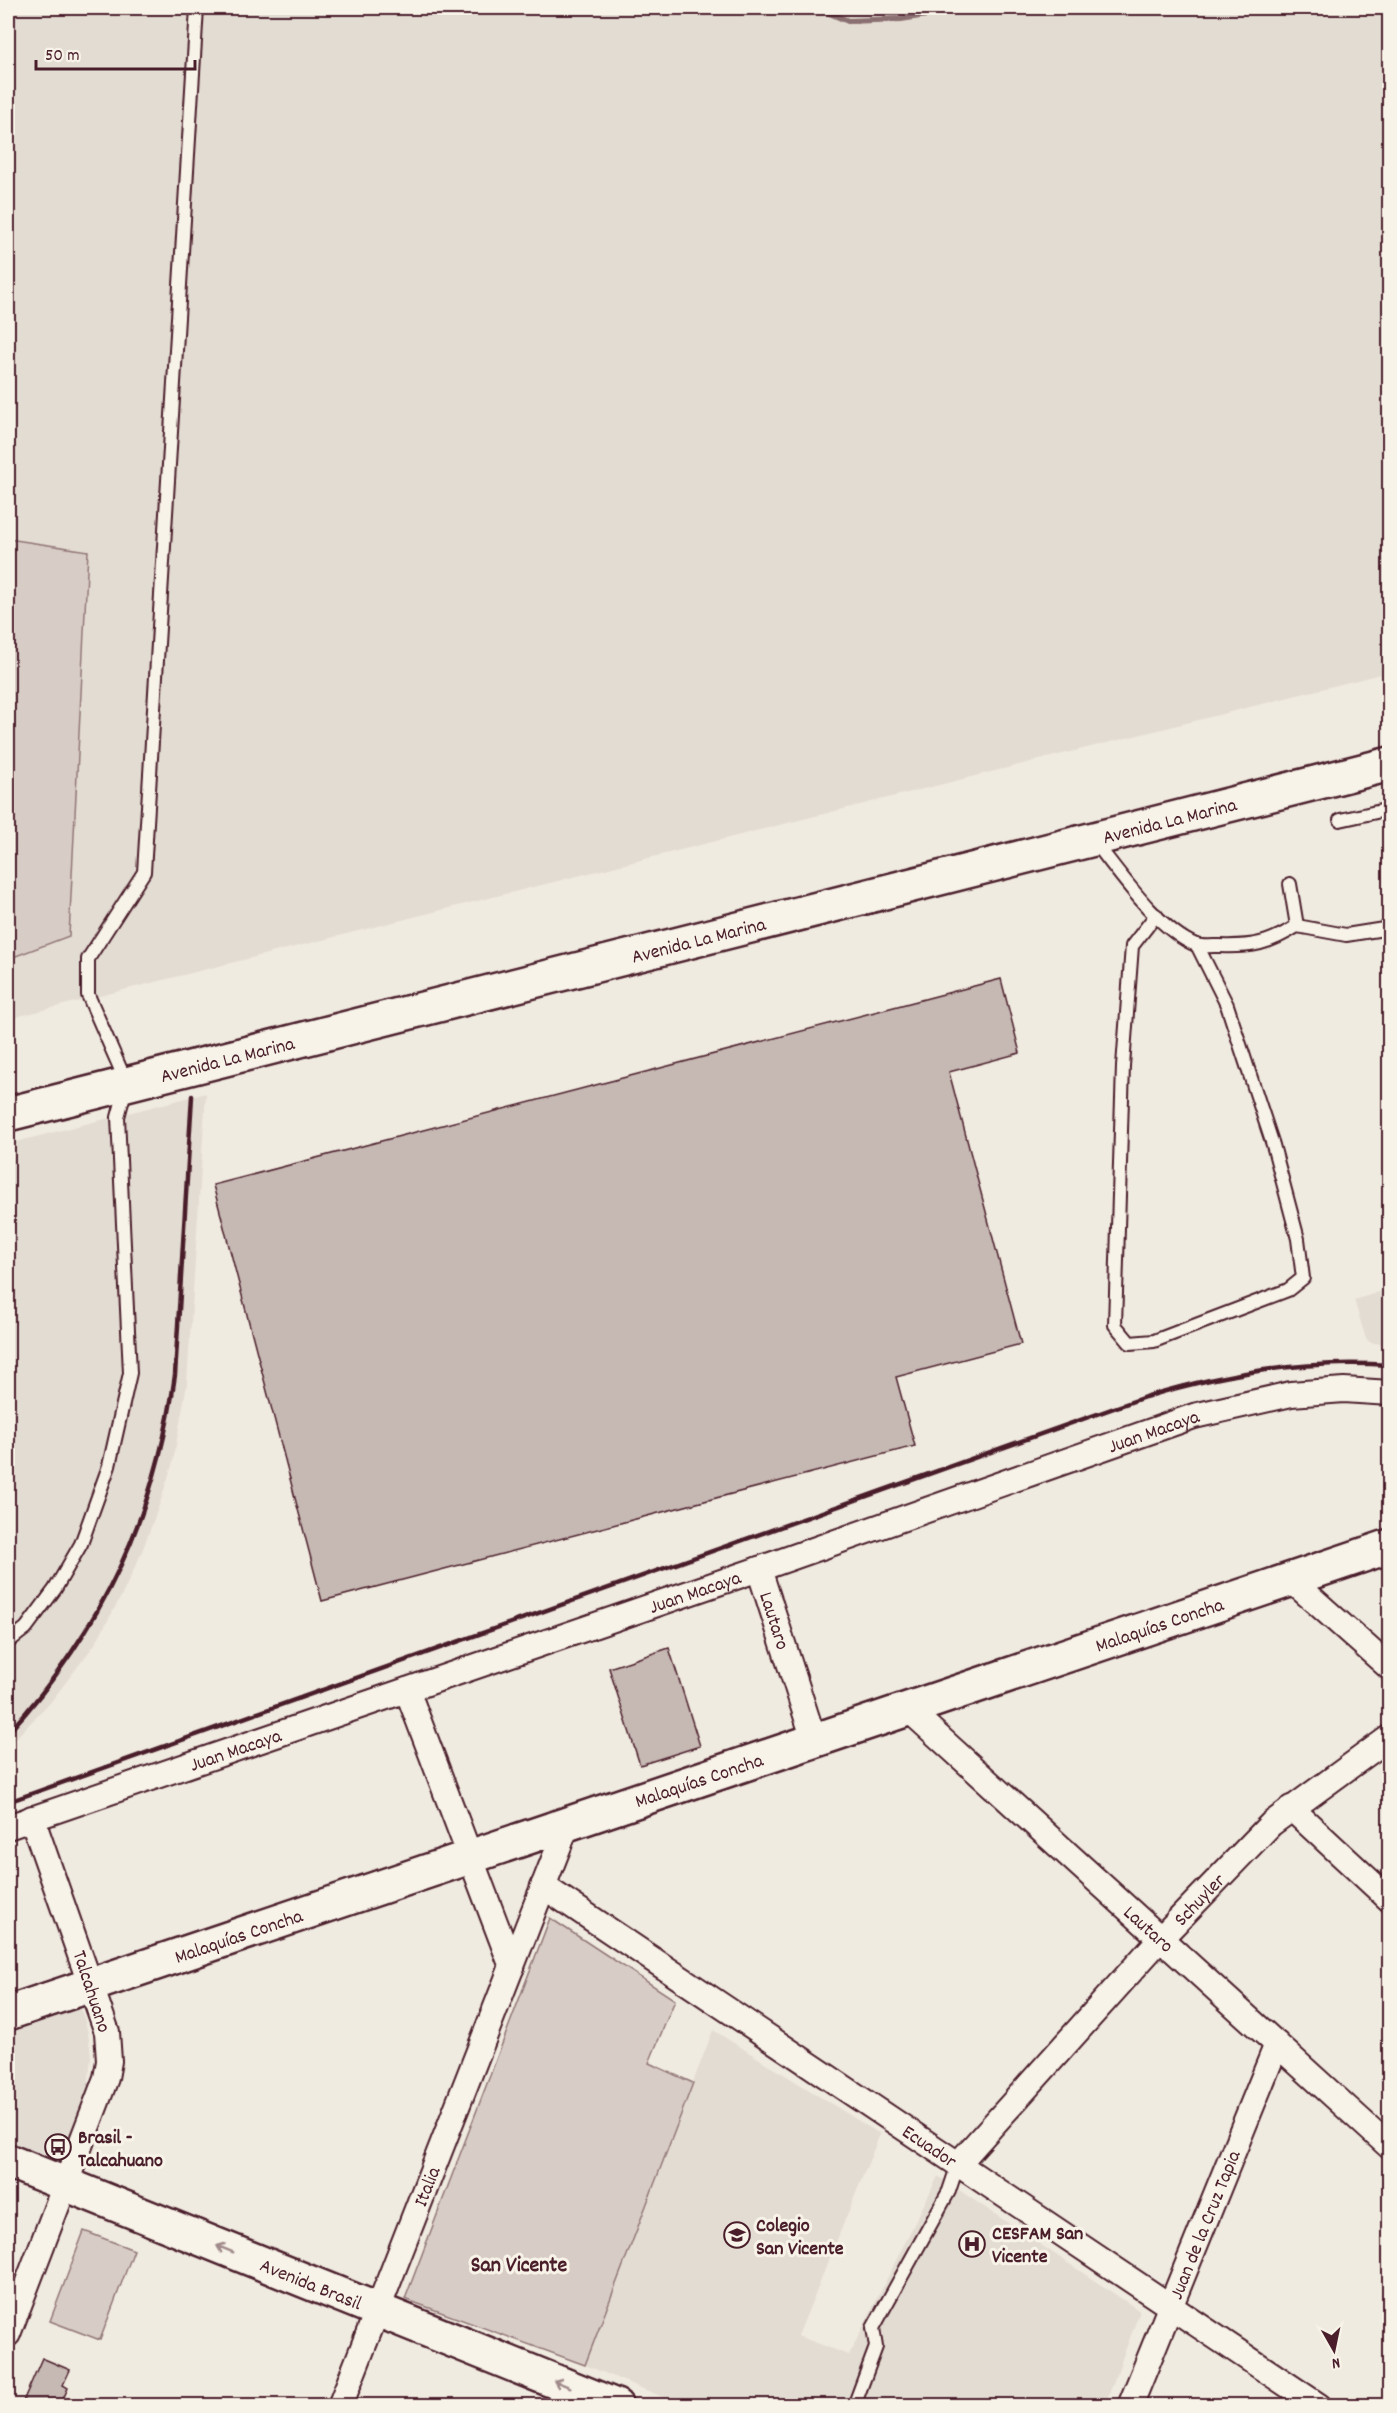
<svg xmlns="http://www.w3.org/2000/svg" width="1397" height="2413" font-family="Dekko,sans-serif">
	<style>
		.built { fill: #e3dcd2 }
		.green { fill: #d8cdc6; stroke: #917678; stroke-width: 1.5 }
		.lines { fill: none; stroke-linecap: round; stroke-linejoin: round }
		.stream { stroke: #8b6f72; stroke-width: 6 }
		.building { fill: #c6b8b3; stroke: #4a1f2b; stroke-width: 1.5 }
		.lane-casing { stroke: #4a1f2b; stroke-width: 16 }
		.street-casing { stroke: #4a1f2b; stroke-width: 28 }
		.secondary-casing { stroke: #4a1f2b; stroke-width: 38 }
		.lane { stroke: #f7f3e8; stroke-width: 12 }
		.street { stroke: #f7f3e8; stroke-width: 24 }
		.secondary { stroke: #f7f3e8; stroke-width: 33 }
		.rail { stroke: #4a1f2b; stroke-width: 4.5 }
		.oneway { stroke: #a0898a }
		.labels { text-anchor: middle; stroke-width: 6; stroke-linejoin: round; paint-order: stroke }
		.street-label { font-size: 20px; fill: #4a1f2b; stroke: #f7f3e8 }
		.poi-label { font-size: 20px; font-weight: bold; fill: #4a1f2b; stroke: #f7f3e8; text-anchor: start }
		.quarter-label { font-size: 22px; font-weight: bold; fill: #4a1f2b; stroke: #f7f3e8 }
	</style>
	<rect width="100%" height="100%" fill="#f0ebe0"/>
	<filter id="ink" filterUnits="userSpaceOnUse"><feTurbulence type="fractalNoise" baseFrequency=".0167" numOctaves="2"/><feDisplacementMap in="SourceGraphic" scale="12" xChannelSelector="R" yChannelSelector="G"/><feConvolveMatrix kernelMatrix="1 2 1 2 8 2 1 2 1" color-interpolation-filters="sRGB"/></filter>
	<g filter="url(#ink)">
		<g class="built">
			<path d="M8 8H1389V672L8 1019Z"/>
			<path d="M206 1093 187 1384 173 1462 160 1503 141 1554 123 1593 95 1644 50 1703 8 1746V1144Z"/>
			<path d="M1389 1289V1344L1371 1343 1366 1339 1354 1300Z"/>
			<path d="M81 2008 88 2032 91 2056 88 2089 61 2161 48 2165 8 2148V2031Z"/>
			<path d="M713 2030 880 2134 798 2336 849 2355 938 2176 1140 2311 1105 2405H682L585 2365Z"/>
		</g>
		<g class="green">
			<path d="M8 539 88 551 69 936 8 959Z"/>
			<path d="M550 1918 675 2000 649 2063 693 2083 585 2365 405 2299Z"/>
			<path d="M84 2231 134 2250 100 2340 50 2321Z"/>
		</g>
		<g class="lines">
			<path class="stream" d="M818 8 848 21 901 19 971 8"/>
		</g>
		<g class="building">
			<path d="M1001 979 1020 1053 949 1072 1021 1344 896 1377 915 1446 322 1601 213 1185Z"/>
			<path d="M669 1648 700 1746 640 1765 609 1668Z"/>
			<path d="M42 2358 70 2370 63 2385 68 2388 60 2406H21Z"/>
		</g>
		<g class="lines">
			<g class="lane-casing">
				<g id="lane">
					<path d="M1340 820 1390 809"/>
					<path d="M1094 841C1119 872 1158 930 1196 945 1203 947 1212 946 1219 946 1252 947 1269 944 1297 926L1346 935 1390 928"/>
					<path d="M1290 884 1297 926"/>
					<path d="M1156 915 1132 946 1123 1066 1115 1325 1130 1343 1154 1341 1288 1290 1303 1278 1298 1239 1273 1145 1227 1005 1197 945"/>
					<path d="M8 1642 26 1628 55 1589 81 1544 109 1466 130 1373 118 1117 127 1084 88 995V959L144 872 197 8"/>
					<path d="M854 2406 876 2347 873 2328 949 2191 958 2164"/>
				</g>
			</g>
			<g class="street-casing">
				<g id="street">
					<path id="s1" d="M759 1569 814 1740"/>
					<path d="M1290 1579 1390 1668"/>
					<path d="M407 1690 512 1967"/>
					<path id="s2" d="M908 1709 1390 2147"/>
					<path d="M1291 1808 1390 1900"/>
					<path id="s3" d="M8 1827 759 1569 1194 1416 1291 1394 1344 1390 1390 1393"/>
					<path id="s4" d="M543 1886 1319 2406"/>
					<path id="s5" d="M958 2164 1160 1939 1271 1824 1390 1737"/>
					<path d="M8 2334 106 2078 109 2061 107 2032 32 1818"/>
					<path id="s6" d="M340 2406 568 1823"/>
					<path id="s7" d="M1130 2406 1277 2044"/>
				</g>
			</g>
			<g class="secondary-casing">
				<g id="secondary">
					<path id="s8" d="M8 1114 1390 764"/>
					<path id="s9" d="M8 2013 1390 1546"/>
					<path id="s10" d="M8 2161 616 2406"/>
				</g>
			</g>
			<use href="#lane" class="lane"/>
			<use href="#street" class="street"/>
			<use href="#secondary" class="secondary"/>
			<g class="rail">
				<path d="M8 1733C102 1630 156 1514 175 1375L192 1096"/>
				<path d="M8 1802 1145 1397C1224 1373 1306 1359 1390 1365"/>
			</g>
		</g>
		<defs><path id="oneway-shaft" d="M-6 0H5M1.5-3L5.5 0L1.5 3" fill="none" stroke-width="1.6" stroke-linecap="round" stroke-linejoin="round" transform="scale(1.5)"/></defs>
		<g class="oneway">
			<use href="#oneway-shaft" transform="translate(225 2249) rotate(-158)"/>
			<use href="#oneway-shaft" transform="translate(562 2384) rotate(-158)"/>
		</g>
	</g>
	<defs>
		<g id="bus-ring" transform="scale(1.35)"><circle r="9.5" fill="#f7f3e8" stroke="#4a1f2b" stroke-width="1.5"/><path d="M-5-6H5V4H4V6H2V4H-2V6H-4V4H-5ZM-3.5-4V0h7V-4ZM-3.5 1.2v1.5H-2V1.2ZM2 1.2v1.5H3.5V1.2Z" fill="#4a1f2b"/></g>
		<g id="school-ring" transform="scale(1.35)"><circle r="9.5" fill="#f7f3e8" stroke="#4a1f2b" stroke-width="1.5"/><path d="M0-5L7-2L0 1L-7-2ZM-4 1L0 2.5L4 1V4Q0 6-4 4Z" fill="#4a1f2b"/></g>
		<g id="hospital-ring" transform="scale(1.35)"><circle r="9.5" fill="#f7f3e8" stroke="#4a1f2b" stroke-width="1.5"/><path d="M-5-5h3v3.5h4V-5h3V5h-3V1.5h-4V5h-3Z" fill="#4a1f2b"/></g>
	</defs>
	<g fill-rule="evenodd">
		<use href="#bus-ring" x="58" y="2147"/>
		<use href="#school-ring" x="737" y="2235"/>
		<use href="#hospital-ring" x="972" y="2244"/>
	</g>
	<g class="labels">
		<g class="street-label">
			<text dy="7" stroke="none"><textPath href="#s8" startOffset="1198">Avenida La Marina</textPath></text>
			<text dy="7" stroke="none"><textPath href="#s8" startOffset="712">Avenida La Marina</textPath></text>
			<text dy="7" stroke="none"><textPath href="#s8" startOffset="226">Avenida La Marina</textPath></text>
			<text dy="7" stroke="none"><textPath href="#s3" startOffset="1212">Juan Macaya</textPath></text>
			<text dy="7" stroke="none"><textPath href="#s3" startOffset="726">Juan Macaya</textPath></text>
			<text dy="7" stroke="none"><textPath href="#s1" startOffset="54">Lautaro</textPath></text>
			<text dy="7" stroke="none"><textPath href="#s9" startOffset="1215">Malaquías Concha</textPath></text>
			<text dy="7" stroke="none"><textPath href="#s3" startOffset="240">Juan Macaya</textPath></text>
			<text dy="7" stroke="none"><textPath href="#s9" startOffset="729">Malaquías Concha</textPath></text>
			<text dy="7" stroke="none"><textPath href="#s5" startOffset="358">Schuyler</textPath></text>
			<text dy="7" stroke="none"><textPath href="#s2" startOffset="326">Lautaro</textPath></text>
			<text dy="7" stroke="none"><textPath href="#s9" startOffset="243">Malaquías Concha</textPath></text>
			<text transform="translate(93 1991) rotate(72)" y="7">Talcahuano</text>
			<text dy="7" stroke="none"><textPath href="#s4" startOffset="466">Ecuador</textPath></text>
			<text dy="7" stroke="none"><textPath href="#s6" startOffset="236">Italia</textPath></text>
			<text dy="7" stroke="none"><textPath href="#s7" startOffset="196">Juan de la Cruz Tapia</textPath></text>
			<text dy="7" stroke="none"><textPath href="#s10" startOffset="327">Avenida Brasil</textPath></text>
		</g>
		<g class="poi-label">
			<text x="78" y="2143">Brasil -<tspan x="78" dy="23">Talcahuano</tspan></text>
			<text x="756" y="2231">Colegio<tspan x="756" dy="23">San Vicente</tspan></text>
			<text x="992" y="2239">CESFAM San<tspan x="992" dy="23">Vicente</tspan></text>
		</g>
		<g class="quarter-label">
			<text x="519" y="2271">San Vicente</text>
		</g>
	</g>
	<rect width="1397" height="2413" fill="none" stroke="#f7f3e8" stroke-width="30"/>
	<rect x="15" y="15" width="1367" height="2383" fill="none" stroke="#4a1f2b" stroke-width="2" filter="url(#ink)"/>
	<g transform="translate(1334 2350) rotate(171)" stroke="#f7f3e8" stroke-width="4.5" paint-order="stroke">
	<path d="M0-4.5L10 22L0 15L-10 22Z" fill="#4a1f2b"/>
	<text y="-9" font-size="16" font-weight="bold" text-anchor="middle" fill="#4a1f2b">N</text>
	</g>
	<path d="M36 60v9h159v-9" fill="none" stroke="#4a1f2b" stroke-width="3"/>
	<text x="45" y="60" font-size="18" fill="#4a1f2b" stroke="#f7f3e8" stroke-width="4.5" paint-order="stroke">50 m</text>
</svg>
